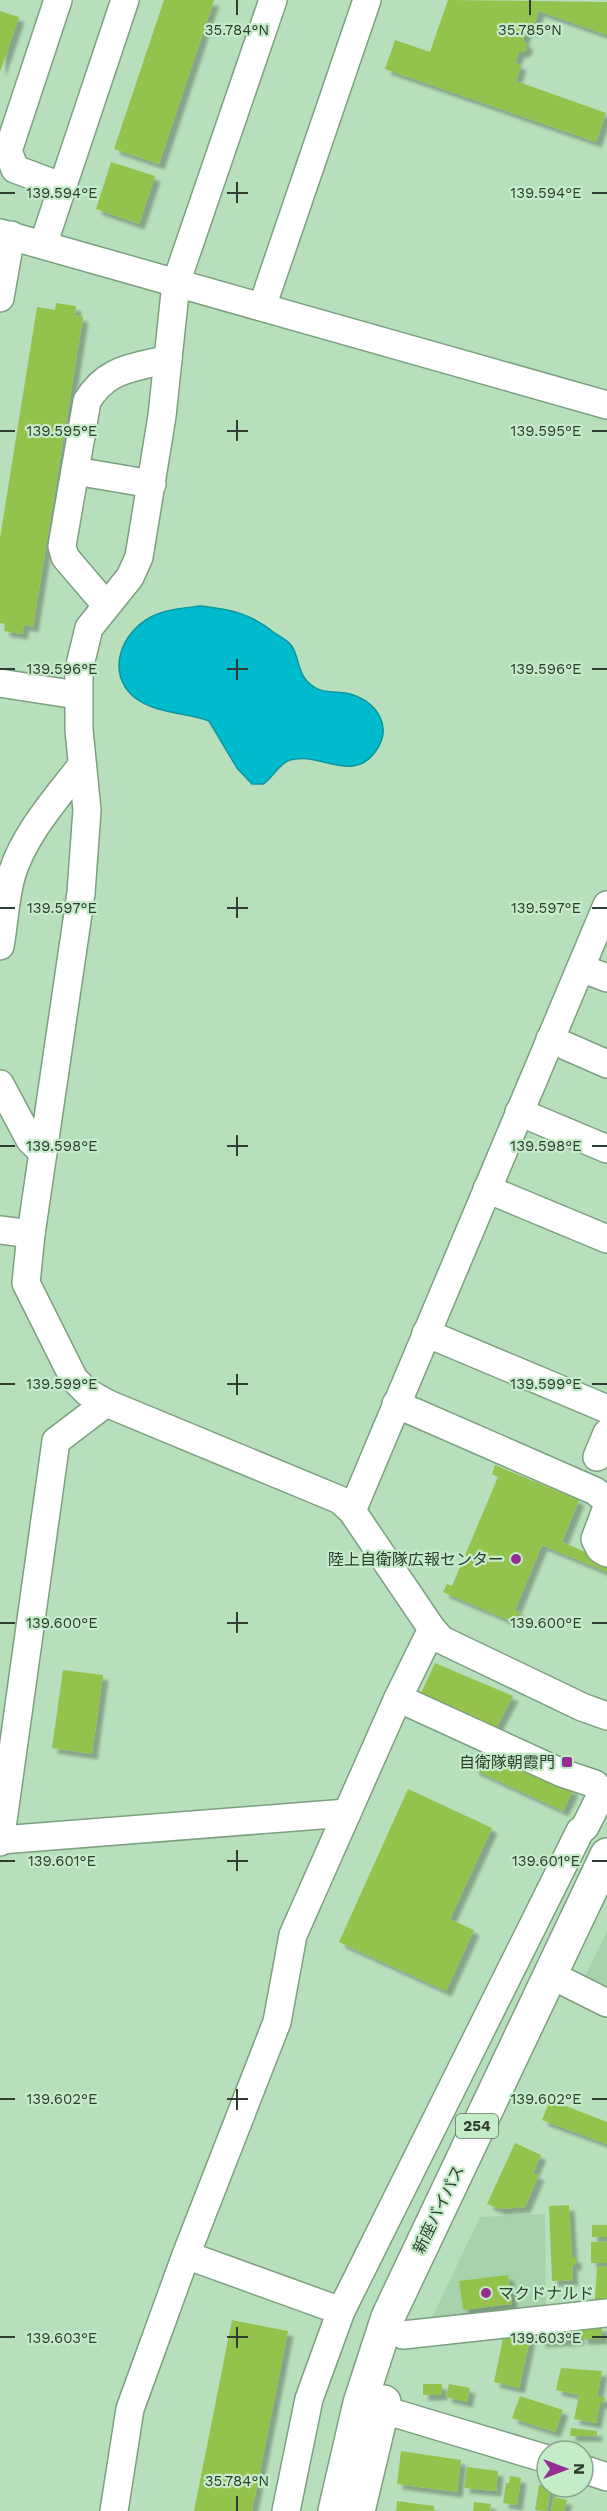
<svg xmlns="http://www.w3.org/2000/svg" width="607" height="2511" font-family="'Work Sans','Noto Sans JP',sans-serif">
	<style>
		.built { fill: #a7d3ac }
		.water { fill: #00bace; stroke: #0e959f; stroke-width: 1.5 }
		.building { fill: #94c34d; filter: url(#shadow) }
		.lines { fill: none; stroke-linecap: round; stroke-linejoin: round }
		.minor-casing { stroke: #7ca080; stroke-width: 30 }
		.highway-casing { stroke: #7ca080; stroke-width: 36 }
		.minor { stroke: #fff; stroke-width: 27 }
		.highway { stroke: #fff; stroke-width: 33 }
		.ticks { fill: none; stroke: #2f3e31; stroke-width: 2 }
		.poi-dot { fill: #942e93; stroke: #c5ecc9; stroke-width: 2 }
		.labels { text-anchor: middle; stroke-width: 4.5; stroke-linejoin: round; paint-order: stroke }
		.shield { fill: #c5ecc9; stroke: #5c725f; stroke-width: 1.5 }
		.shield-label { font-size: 15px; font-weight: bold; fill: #2f3e31 }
		.poi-label { font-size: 16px; fill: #2f3e31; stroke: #c5ecc9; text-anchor: end }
		.street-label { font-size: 16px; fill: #2f3e31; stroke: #c5ecc9 }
		.ticks-label { font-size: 15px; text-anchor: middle; fill: #2f3e31; stroke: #c5ecc9; stroke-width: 4.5; stroke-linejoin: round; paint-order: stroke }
	</style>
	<defs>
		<filter id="shadow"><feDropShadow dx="5.5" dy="5.5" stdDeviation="1.5" flood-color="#0004"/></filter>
	</defs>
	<rect width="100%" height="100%" fill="#b8dfbc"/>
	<g class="built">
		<path d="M607 1931V1997L580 1986Z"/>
		<path d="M545 2214 546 2310 429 2324 480 2217Z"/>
	</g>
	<path class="water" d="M201 606C233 610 250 613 276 634 281 637 287 640 291 645 300 656 296 676 314 687 324 694 339 691 350 694 377 702 394 727 375 752 352 784 318 751 290 760 278 764 273 778 263 784H252L237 768 209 721C186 712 155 714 134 697 105 672 122 632 151 617 166 609 185 608 201 606Z"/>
	<g class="building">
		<path d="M164 0H214L159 164 114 149Z"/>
		<path d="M448 0 607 2V35L539 11 532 31 527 29 523 41 527 43V48L524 52H519L515 63 521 65 516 81 606 113 596 142 385 69 395 40 430 52Z"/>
		<path d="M0 11 19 17 0 72Z"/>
		<path d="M111 162 155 176 139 224 96 209Z"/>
		<path d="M56 303 76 306 75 315 83 317 33 627 24 625 22 634 4 631 5 624 0 623V538L37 307 55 310Z"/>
		<path d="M495 1465 579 1500 562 1542 607 1561V1572L542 1545 515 1610 520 1612 516 1623 443 1592 447 1584 452 1586 498 1477 492 1474Z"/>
		<path d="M435 1663 513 1696 496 1728 421 1693Z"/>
		<path d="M63 1670 103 1675 92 1754 52 1748Z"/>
		<path d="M482 1749 573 1790 563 1811 473 1769Z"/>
		<path d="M408 1789 492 1828 450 1919 474 1930 446 1991 339 1942Z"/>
		<path d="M550 2100 607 2122V2144L542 2120Z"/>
		<path d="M515 2143 541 2155 533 2173 539 2175 525 2207 500 2209 487 2204Z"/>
		<path d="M569 2205 572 2257H576V2265H572L573 2280 552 2281 549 2206Z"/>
		<rect x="592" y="2225" width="15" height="12"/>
		<rect x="591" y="2242" width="16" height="21"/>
		<path d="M597 2266 607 2267V2300L595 2299Z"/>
		<path d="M508 2275 512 2304 463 2310 459 2281Z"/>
		<path d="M232 2320 288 2331 252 2511H194Z"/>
		<path d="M579 2325V2340L540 2342V2326Z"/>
		<rect x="582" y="2326" width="20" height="13"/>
		<path d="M505 2329 531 2334 519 2388 494 2382Z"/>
		<path d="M561 2368 602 2371 597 2396 605 2397 604 2403H600L596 2423 574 2419 579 2395 556 2390Z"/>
		<rect x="423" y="2384" width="19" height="11"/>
		<path d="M449 2384 470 2388 467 2402 446 2397Z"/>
		<path d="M520 2396 563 2410 555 2432 512 2418Z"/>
		<path d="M571 2428 597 2431V2436H570Z"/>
		<path d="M401 2451 461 2460 457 2492 397 2484Z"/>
		<path d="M467 2467 498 2471 496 2491 464 2488Z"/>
		<path d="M510 2476 521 2478 517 2505 503 2503 506 2483H509Z"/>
		<path d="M539 2485 551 2487 547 2511 535 2510Z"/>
		<path d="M554 2497 567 2500 564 2511H551Z"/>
		<path d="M397 2501 434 2506V2511H396Z"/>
		<path d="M474 2502 491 2504 490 2511H473Z"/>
	</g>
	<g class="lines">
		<g class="minor-casing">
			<g id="minor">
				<path d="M58 0 8 151 15 169 63 187"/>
				<path d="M0 233 607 405"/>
				<path d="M43 245 125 0"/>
				<path d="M0 298 11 235"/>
				<path d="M262 307 367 0"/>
				<path d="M75 471 152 484"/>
				<path d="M106 605 65 557 62 546 87 401C107 368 133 368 168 359"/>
				<path d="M0 683 77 695"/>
				<path d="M0 946C4 924 5 899 11 877 23 835 56 799 82 765"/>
				<path d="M581 968 607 978"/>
				<path d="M550 1039 607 1064"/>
				<path d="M0 1084 30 1140 43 1153"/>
				<path d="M519 1112 607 1149"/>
				<path d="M487 1189 607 1239"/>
				<path d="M0 1230 31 1234 26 1283 74 1379 87 1392 106 1403 340 1500 352 1511 432 1629 398 1698 293 1935 277 2022 186 2255 130 2409 114 2511"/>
				<path d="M31 1234 81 893 87 810 79 730V669L89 628 130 577 139 557 162 416 176 283 273 0"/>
				<path d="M426 1333 607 1409"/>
				<path d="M396 1404 595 1491 607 1501"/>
				<path d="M597 1457 607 1433"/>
				<path d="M607 1507 595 1539 600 1549 607 1553"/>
				<path d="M352 1511 607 905"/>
				<path d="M432 1629 442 1640 582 1707 607 1716"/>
				<path d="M0 1840 347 1813"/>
				<path d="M0 1842 56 1441 106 1403"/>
				<path d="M565 1982 607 2003"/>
				<path d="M186 2255 341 2311"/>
				<path d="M403 2335 607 2313"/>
				<path d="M364 2404 547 2459"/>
				<path d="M583 2469 607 2477"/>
				<path d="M286 2511 309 2399 341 2311 580 1831 585 1827 602 1793 595 1784 562 1773 398 1698"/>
			</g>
		</g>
		<g class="highway-casing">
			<g id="highway">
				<path d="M335 2511 360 2403 388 2317 607 1855"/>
				<path d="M358 2511 384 2402"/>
			</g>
		</g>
		<use href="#minor" class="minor"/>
		<use href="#highway" class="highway"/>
	</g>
	<path class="ticks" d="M237 0V15M530 0V15M237 182V203M0 193H15M227 193H248M592 193H607M237 420V441M0 431H15M227 431H248M592 431H607M237 659V680M0 669H15M227 669H248M592 669H607M237 897V918M0 908H15M227 908H248M592 908H607M237 1135V1156M0 1146H15M227 1146H248M592 1146H607M237 1374V1395M0 1384H15M227 1384H248M592 1384H607M237 1612V1633M0 1623H15M227 1623H248M592 1623H607M237 1850V1871M0 1861H15M227 1861H248M592 1861H607M237 2089V2110M0 2099H15M227 2099H248M592 2099H607M237 2327V2348M0 2337H15M227 2337H248M592 2337H607M237 2496V2511"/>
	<g class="poi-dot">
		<circle cx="516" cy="1559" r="6"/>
		<rect x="561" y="1756" width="12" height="12" rx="3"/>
		<circle cx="486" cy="2293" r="6"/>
	</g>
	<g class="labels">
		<rect class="shield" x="456" y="2114" width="42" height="24" rx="4.5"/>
		<g class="shield-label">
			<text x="477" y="2131">254</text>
		</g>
		<g class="poi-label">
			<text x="504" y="1565">陸上自衛隊広報センター</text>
			<text x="555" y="1768">自衛隊朝霞門</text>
			<text x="498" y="2299" text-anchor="start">マクドナルド</text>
		</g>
		<g class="street-label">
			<text transform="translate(438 2209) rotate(-64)" y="6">新座バイパス</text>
		</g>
	</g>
	<g class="ticks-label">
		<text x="237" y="35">35.784°N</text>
		<text x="530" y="35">35.785°N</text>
		<text x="62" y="198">139.594°E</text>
		<text x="546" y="198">139.594°E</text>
		<text x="62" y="436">139.595°E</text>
		<text x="546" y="436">139.595°E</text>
		<text x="62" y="674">139.596°E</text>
		<text x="546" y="674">139.596°E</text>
		<text x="546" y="913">139.597°E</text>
		<text x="62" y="913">139.597°E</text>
		<text x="546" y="1151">139.598°E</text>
		<text x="62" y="1151">139.598°E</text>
		<text x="546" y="1389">139.599°E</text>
		<text x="62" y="1389">139.599°E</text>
		<text x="546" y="1628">139.600°E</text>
		<text x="62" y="1628">139.600°E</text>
		<text x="546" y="1866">139.601°E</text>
		<text x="62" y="1866">139.601°E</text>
		<text x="62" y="2104">139.602°E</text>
		<text x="546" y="2104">139.602°E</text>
		<text x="62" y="2343">139.603°E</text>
		<text x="546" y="2343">139.603°E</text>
		<text x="237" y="2486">35.784°N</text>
	</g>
	<g transform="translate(565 2469) rotate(90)"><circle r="28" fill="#c5ecc9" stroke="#89a68c" stroke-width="1.5"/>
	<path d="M0-4.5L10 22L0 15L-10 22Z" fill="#942e93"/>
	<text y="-9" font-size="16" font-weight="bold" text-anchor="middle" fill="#2f3e31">N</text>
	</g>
</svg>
